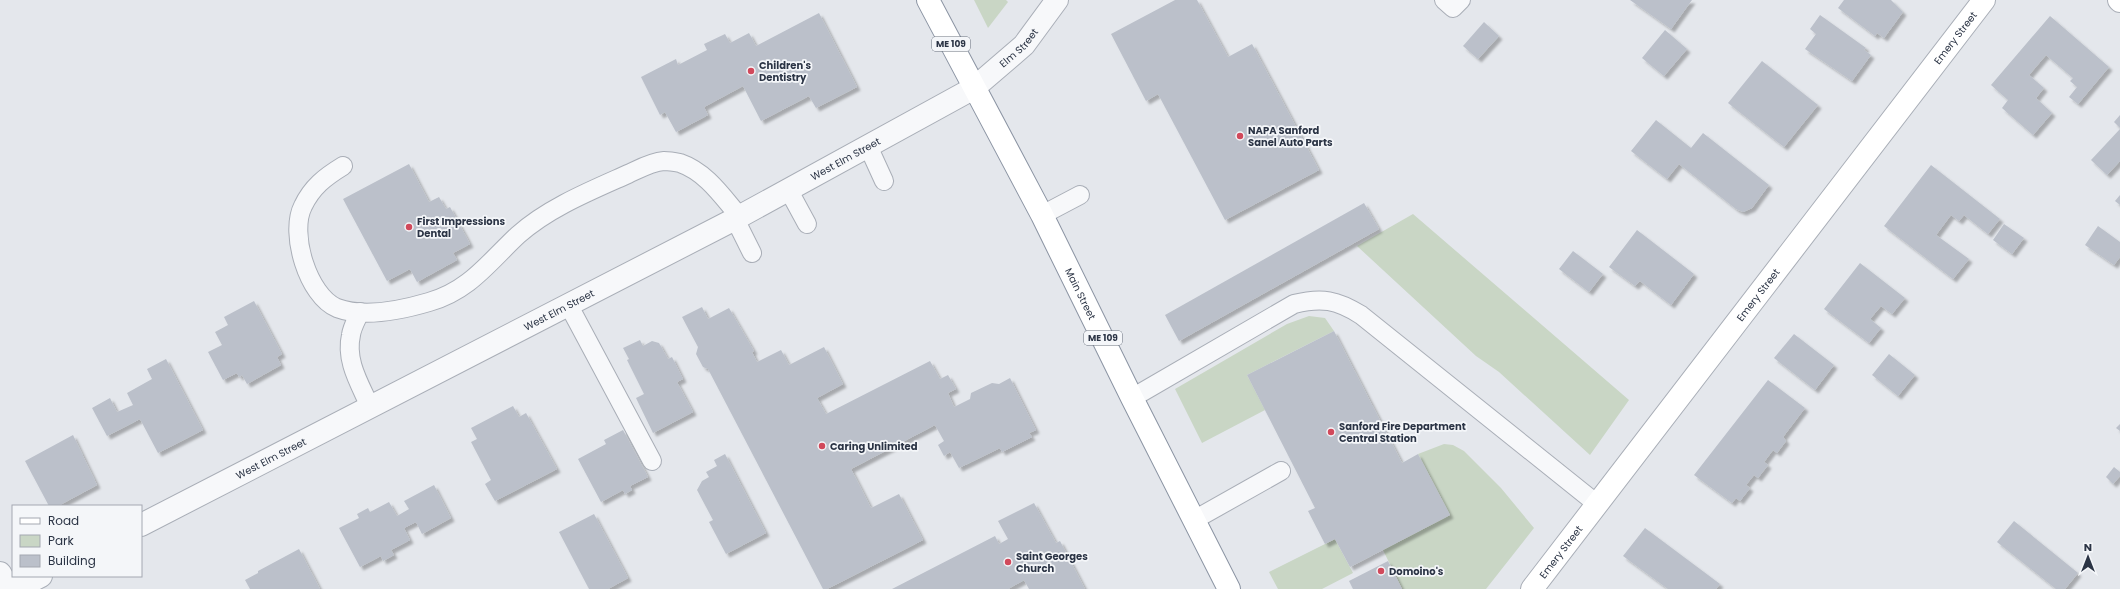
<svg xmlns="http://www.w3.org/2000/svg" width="2120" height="589" font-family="Poppins,sans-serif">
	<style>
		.green { fill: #c9d6c5 }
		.building { fill: #bbc0ca; filter: url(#shadow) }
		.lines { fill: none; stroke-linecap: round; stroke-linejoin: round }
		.lane-casing { stroke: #a9aeb7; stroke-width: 20 }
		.street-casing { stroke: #a9aeb7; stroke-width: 24 }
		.secondary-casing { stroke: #a9aeb7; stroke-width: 24 }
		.highway-casing { stroke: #8b94a3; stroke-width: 24 }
		.lane { stroke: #f7f8fa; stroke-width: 18 }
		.street { stroke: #f7f8fa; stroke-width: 22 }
		.secondary { stroke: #fff; stroke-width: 22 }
		.highway { stroke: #fff; stroke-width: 22 }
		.poi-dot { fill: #d1495b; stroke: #f4f6f9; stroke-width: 1.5 }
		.labels { text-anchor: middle; stroke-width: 3.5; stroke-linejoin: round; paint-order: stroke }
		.shield { fill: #f4f6f9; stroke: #676e7b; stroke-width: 1 }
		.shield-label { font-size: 9px; font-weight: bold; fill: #2b3445 }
		.street-label { font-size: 10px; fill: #2b3445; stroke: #f4f6f9 }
		.poi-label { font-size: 10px; font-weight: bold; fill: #2b3445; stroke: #f4f6f9; text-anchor: start }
	</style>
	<defs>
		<filter id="shadow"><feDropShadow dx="3.5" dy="3.5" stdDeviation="1" flood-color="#0004"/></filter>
	</defs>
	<rect width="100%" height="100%" fill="#e4e7ec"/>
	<g class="green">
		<path d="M974 0H1006L1008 2 988 28Z"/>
		<path d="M1413 214 1629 400 1590 455 1499 372 1476 356 1357 246Z"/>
		<path d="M1309 316 1325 318 1334 331 1247 375 1265 410 1202 443 1175 389 1287 324Z"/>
		<path d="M1444 444 1453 445 1464 451 1501 488 1534 528 1486 589H1402L1383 550 1450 515 1418 454Z"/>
		<path d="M1335 539 1353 573 1322 589H1278L1269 572Z"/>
	</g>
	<g class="building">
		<path d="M1175 0H1197L1228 57 1252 44 1319 170 1225 220 1158 94 1146 101 1111 34Z"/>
		<path d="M1630 0H1692L1671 29Z"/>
		<path d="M1844 0H1891L1903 12 1884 38 1877 33 1875 36 1838 8Z"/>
		<path d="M819 13 857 87 816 108 809 96 761 121 743 86 704 107 708 115 676 132 665 112 660 115 641 77 676 59 678 65 707 50 704 44 725 34 730 43 749 33 756 46Z"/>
		<path d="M1820 15 1866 48 1864 50 1871 55 1852 81 1805 49 1816 34 1810 29Z"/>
		<path d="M2050 16 2109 67 2078 104 2069 97 2077 87 2070 81 2073 78 2046 55 2029 75 2044 88 2036 98 2052 113 2033 135 2002 108 2008 100 1991 85Z"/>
		<path d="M1484 22 1499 36 1478 59 1463 46Z"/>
		<path d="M1665 30 1687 49 1664 76 1642 58Z"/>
		<path d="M1762 61 1818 105 1784 147 1728 103Z"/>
		<path d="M2120 115V128L2114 122Z"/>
		<path d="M1656 120 1691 148 1703 133 1769 185 1752 208 1743 212 1736 209 1679 164 1667 179 1631 151Z"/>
		<path d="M2120 129V161L2107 175 2091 160Z"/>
		<path d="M409 164 429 202 439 197 446 209 450 207 470 244 453 253 457 260 417 282 410 269 387 281 343 199Z"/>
		<path d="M1931 165 2000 219 1988 234 1964 215 1959 221 1951 215 1936 235 1969 259 1953 279 1884 226Z"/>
		<path d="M2120 195V205L2115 201Z"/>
		<path d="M1364 203 1379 229 1179 341 1165 315Z"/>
		<path d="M2004 224 2024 238 2012 254 1993 240Z"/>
		<path d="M2098 226 2120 242V257L2114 265 2085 245Z"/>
		<path d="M1637 230 1694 274 1671 305 1640 281 1635 286 1609 267Z"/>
		<path d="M1573 251 1603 274 1589 292 1559 269Z"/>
		<path d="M1860 263 1905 298 1892 314 1881 306 1870 319 1881 328 1869 343 1824 309Z"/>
		<path d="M254 301 282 354 277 357 281 365 247 384 242 375 239 377 237 373 223 380 208 352 222 345 215 332 228 325 224 317Z"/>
		<path d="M702 307 708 319 729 308 754 351 752 352 757 362 781 350 789 365 824 347 843 384 817 398 826 414 930 361 940 379 948 375 956 389 948 393 954 407 970 399 971 393 992 383 999 384 1010 378 1036 430 1029 433 1032 437 1002 452 1000 448 959 468 950 452 944 456 938 445 944 441 935 425 851 469 871 508 899 494 923 540 827 589H823L708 369 703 367 696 354 698 347 682 317Z"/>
		<path d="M1334 331 1402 463 1418 454 1450 515 1350 567 1335 539 1325 544 1308 511 1315 508 1247 375Z"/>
		<path d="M1794 334 1834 365 1815 390 1774 358Z"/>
		<path d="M640 340 643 346 652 341 659 343 668 359 672 357 683 379 677 382 693 412 653 433 636 398 644 394 627 360 629 359 623 348Z"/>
		<path d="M1889 354 1915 375 1898 396 1872 375Z"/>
		<path d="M166 359 203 430 158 453 140 419 107 436 92 408 110 398 117 412 133 405 127 393 152 379 147 369Z"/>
		<path d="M1768 380 1805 408 1783 437 1786 441 1777 453 1773 450 1764 462 1768 465 1758 478 1754 475 1746 485 1750 488 1740 501 1736 498 1732 503 1694 475Z"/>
		<path d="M513 406 519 417 526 413 557 469 495 501 485 484 491 480 471 442 477 439 471 428Z"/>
		<path d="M2120 424V431L2116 428Z"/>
		<path d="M623 430 648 477 630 486 632 490 625 494 623 490 601 502 578 459 606 444 604 440Z"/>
		<path d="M73 435 97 485 58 506H49L25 461Z"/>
		<path d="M725 454 766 533 726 554 709 522 713 520 697 490 702 481 709 477 706 472 717 466 714 460Z"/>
		<path d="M2114 467 2120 472V476L2113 484 2106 477Z"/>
		<path d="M434 485 451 518 422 534 416 522 404 528 410 540 391 550 394 555 383 561 381 556 360 567 339 528 359 518 357 514 368 508 370 512 389 502 397 516 409 509 404 501Z"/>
		<path d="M1034 503 1056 543 1060 541 1085 589H1029L1024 580 1008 589H892L995 536 999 544 1008 539 998 521Z"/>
		<path d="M594 514 628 578 608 589H589L559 532Z"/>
		<path d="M2014 521 2078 573 2065 589H2056L1997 542Z"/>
		<path d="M1645 528 1720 584 1716 589H1668L1623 556Z"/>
		<path d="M299 549 320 589H250L245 580 258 573V571Z"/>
		<path d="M1388 561 1402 589H1353L1349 581Z"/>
	</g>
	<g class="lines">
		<g class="lane-casing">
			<g id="lane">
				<path d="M1444 0 1453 8 1461 0"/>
				<path d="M868 146 884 181"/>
				<path d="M343 166C325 177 312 187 303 206 289 233 308 296 337 308 364 318 402 310 429 302 469 291 489 262 518 235 548 208 590 191 628 174 639 169 651 162 664 161 668 161 675 162 680 163 706 172 722 196 739 216"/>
				<path d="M788 189 807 224"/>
				<path d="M1042 215 1080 195"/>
				<path d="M735 219 752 253"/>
				<path d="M568 304 652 461"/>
				<path d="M360 312C357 319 352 327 351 335 345 361 360 384 370 407"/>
				<path d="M1132 398 1294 304C1322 297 1337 300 1361 315L1597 504"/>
				<path d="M1194 520 1281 471"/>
			</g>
		</g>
		<g class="street-casing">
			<g id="street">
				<path id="s1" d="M141 525 735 219 974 88 1024 45 1057 0"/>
				<path d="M0 573 9 589"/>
				<path d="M16 589 41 576"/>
			</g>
		</g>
		<g class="secondary-casing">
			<g id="secondary">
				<path d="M2119 0 2120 1"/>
				<path id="s2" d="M1532 589 1984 0"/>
			</g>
		</g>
		<g class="highway-casing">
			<g id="highway">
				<path id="s3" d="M928 0 1042 215 1132 398 1229 589"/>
			</g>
		</g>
		<use href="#lane" class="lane"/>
		<use href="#street" class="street"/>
		<use href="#secondary" class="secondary"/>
		<use href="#highway" class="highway"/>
	</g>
	<g class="poi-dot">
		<circle cx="751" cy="71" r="4"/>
		<circle cx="1240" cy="136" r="4"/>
		<circle cx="409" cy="227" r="4"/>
		<circle cx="1331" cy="432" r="4"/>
		<circle cx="822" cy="446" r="4"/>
		<circle cx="1008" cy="562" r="4"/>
		<circle cx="1381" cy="571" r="4"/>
	</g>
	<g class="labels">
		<g class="shield">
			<rect x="932" y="37" width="38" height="14" rx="3"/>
			<rect x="1084" y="331" width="38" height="14" rx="3"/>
		</g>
		<g class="shield-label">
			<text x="951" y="47">ME 109</text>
			<text x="1103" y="341">ME 109</text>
		</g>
		<g class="street-label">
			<text dy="4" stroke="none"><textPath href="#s2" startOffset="695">Emery Street</textPath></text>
			<text dy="4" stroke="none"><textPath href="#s1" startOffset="1001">Elm Street</textPath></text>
			<text dy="4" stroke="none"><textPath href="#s1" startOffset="794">West Elm Street</textPath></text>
			<text dy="4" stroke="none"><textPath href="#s3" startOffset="331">Main Street</textPath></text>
			<text dy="4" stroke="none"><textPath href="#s2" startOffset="371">Emery Street</textPath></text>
			<text dy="4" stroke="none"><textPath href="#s1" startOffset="470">West Elm Street</textPath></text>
			<text dy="4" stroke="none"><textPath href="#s1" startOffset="146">West Elm Street</textPath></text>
			<text dy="4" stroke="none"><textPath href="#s2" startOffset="47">Emery Street</textPath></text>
		</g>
		<g class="poi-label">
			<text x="759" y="69">Children's<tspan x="759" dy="12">Dentistry</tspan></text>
			<text x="1248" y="134">NAPA Sanford<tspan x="1248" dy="12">Sanel Auto Parts</tspan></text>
			<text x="417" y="225">First Impressions<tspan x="417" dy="12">Dental</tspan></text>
			<text x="1339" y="430">Sanford Fire Department<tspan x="1339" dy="12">Central Station</tspan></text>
			<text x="830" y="450">Caring Unlimited</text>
			<text x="1016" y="560">Saint Georges<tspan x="1016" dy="12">Church</tspan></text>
			<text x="1389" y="575">Domoino's</text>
		</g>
	</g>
	<rect x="12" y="505" width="130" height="72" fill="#f4f6f9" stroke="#a4a8b1"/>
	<rect x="20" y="518" width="20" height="6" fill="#ffffff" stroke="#a4a8b1"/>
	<text x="48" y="525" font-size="12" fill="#2b3445">Road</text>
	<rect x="20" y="535" width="20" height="12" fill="#c9d6c5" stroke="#a4a8b1"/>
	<text x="48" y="545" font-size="12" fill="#2b3445">Park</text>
	<rect x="20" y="555" width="20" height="12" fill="#bbc0ca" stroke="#a4a8b1"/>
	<text x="48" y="565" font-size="12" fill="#2b3445">Building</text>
	<g transform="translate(2088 557)" stroke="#f4f6f9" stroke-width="3" paint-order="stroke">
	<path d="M0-3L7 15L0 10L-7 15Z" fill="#2b3445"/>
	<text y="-6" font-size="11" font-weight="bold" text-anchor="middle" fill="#2b3445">N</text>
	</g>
</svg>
